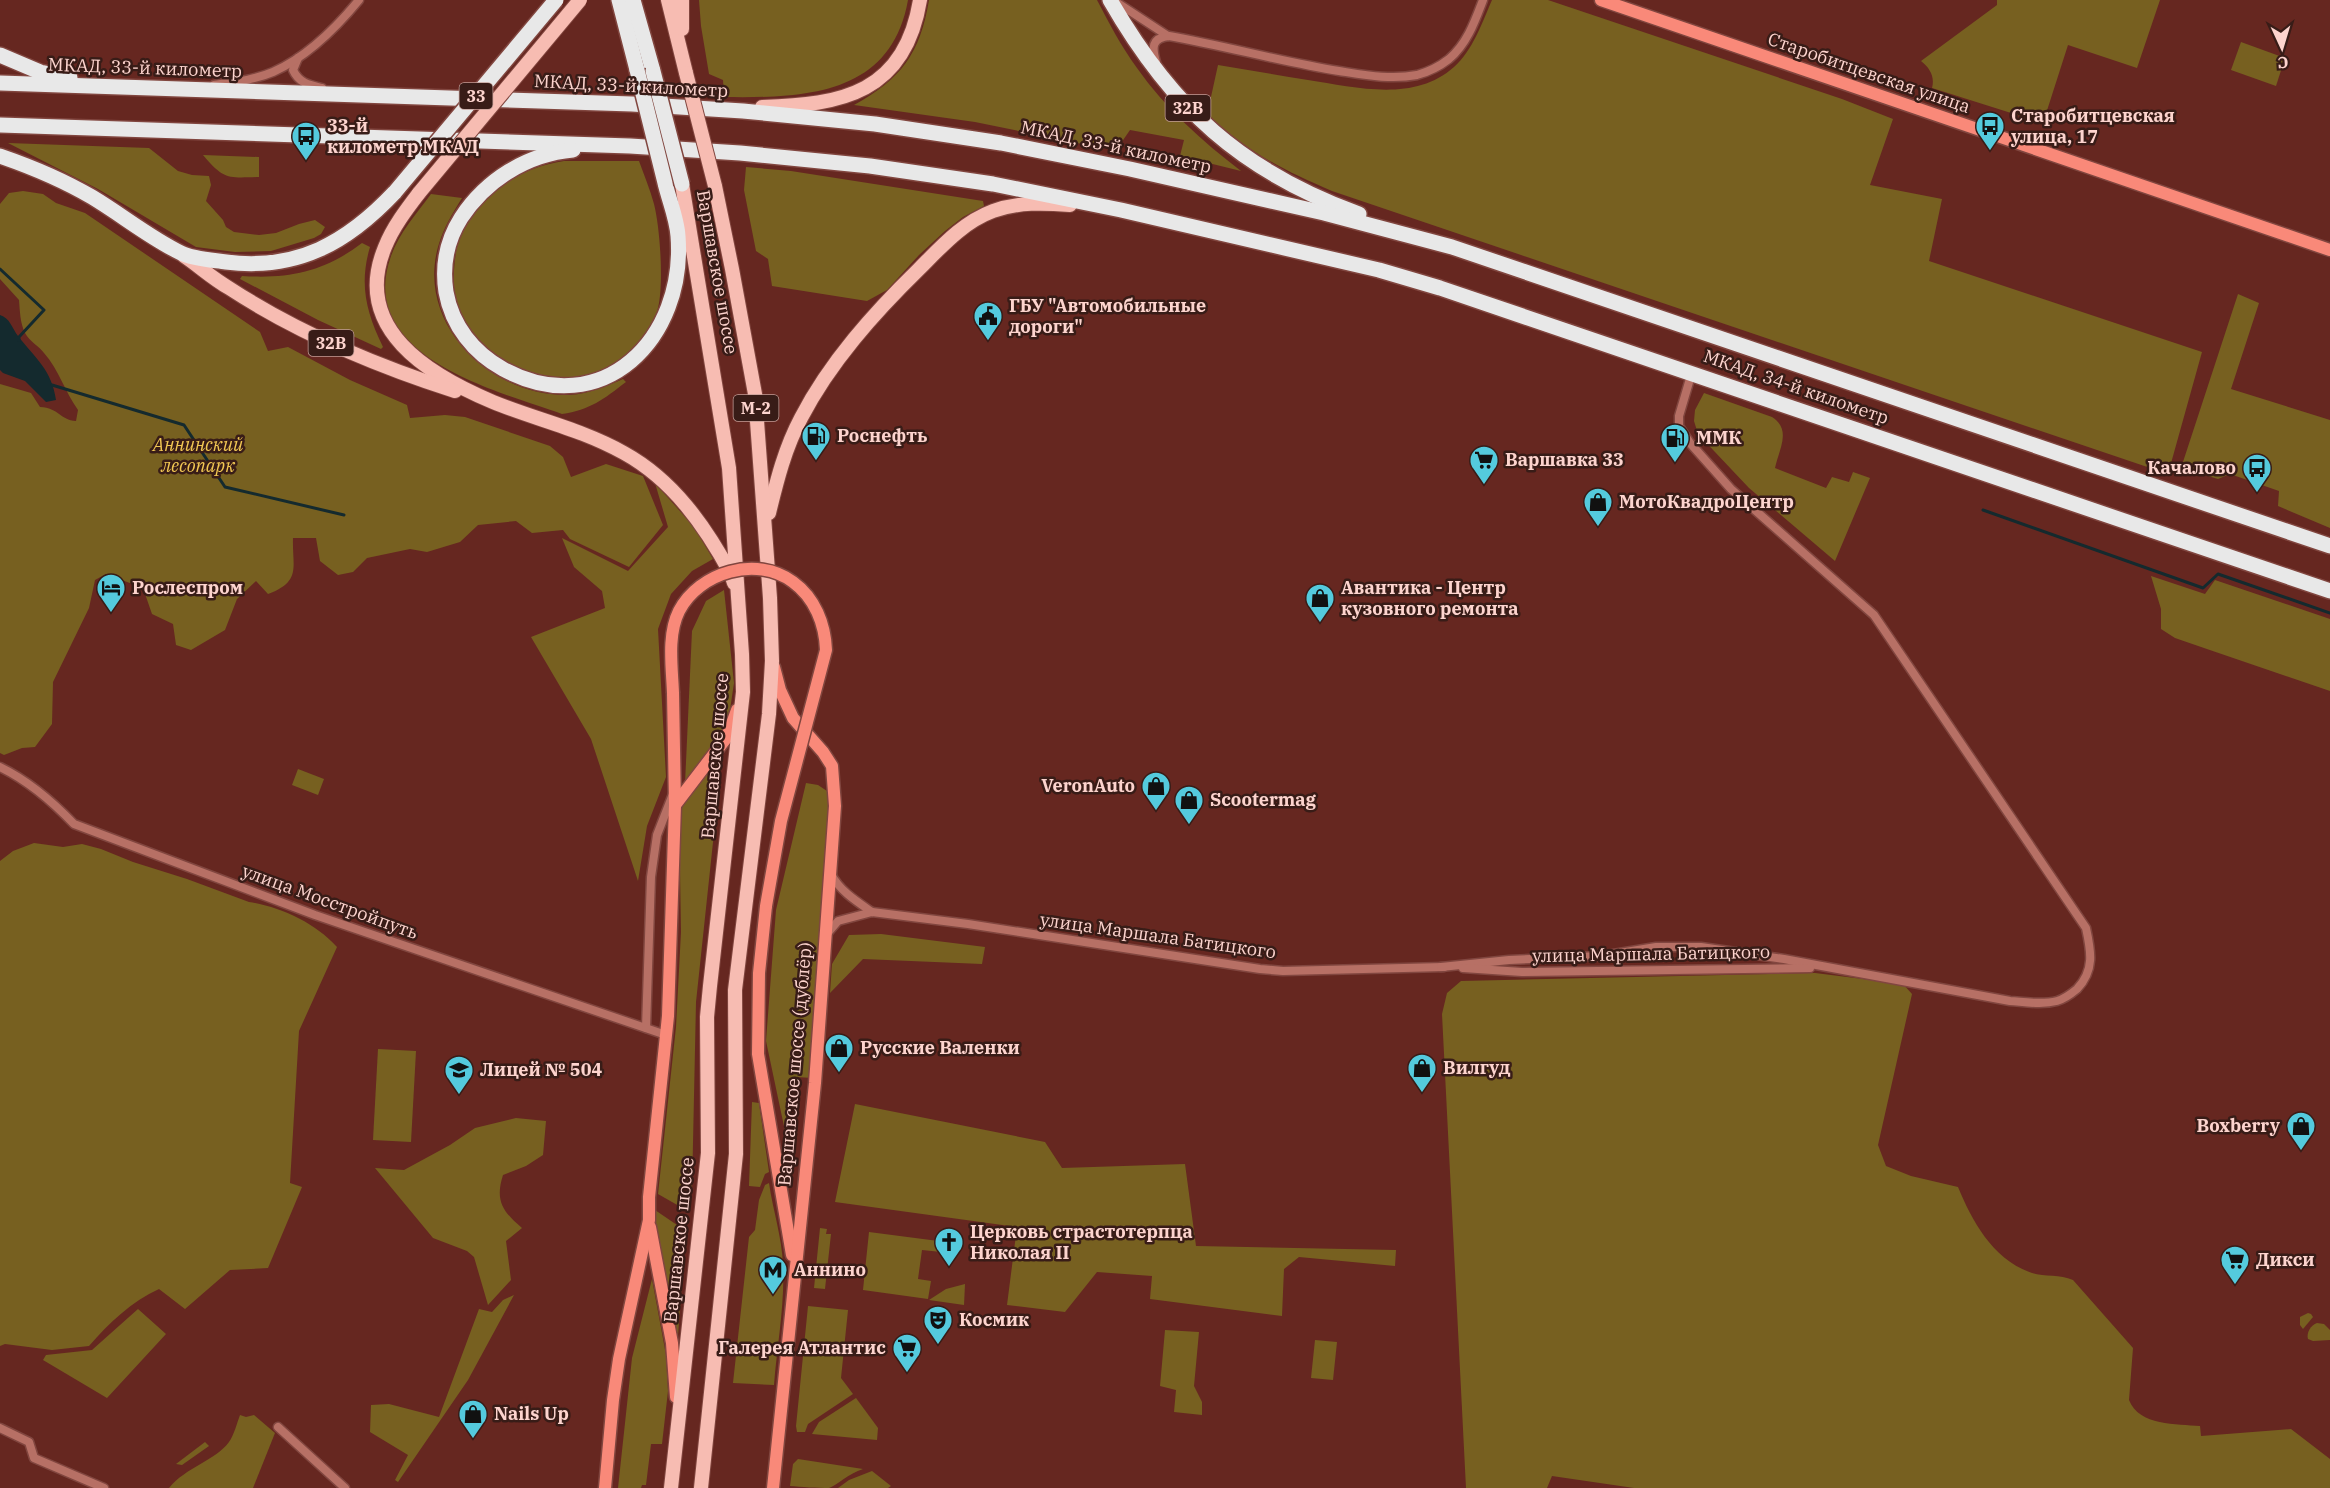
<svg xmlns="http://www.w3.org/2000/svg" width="2330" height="1488" font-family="'IBM Plex Serif',serif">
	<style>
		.green { fill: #776020 }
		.water { fill: #142a2e }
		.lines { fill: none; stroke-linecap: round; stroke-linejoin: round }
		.stream { stroke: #142a2e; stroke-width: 3 }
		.street-casing { stroke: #81463f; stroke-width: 11 }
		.secondary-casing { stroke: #81463f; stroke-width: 15 }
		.primary-casing { stroke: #81463f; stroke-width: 16 }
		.highway-casing { stroke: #81463f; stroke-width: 18 }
		.street { stroke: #b77065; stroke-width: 8 }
		.secondary { stroke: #f98979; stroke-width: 12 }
		.primary { stroke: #f7bcb2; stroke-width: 14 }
		.highway { stroke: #e8e8e8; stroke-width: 15 }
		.secondary-bridge-casing { stroke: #81463f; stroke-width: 15; stroke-linecap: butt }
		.primary-bridge-casing { stroke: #81463f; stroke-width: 16; stroke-linecap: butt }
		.highway-bridge-casing { stroke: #81463f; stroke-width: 18; stroke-linecap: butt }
		.secondary-bridge { stroke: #f98979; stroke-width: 12 }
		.primary-bridge { stroke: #f7bcb2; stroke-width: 14 }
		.highway-bridge { stroke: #e8e8e8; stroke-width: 15 }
		.labels { text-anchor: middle; stroke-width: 5; stroke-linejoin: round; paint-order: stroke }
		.shield { fill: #381c17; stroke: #c29d97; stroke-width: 1.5 }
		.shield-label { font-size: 16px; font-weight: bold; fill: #fdd4ce }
		.street-label { font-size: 18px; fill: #fdd4ce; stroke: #381c17 }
		.poi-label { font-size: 18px; font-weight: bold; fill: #fdd4ce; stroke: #381c17; text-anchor: start }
		.park-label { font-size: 18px; font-style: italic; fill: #f1c753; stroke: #381c17 }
	</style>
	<rect width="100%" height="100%" fill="#662720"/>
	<g class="green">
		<path d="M699 0H908C891 96 804 98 724 97L723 80 709 74 701 26Z"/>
		<path d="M929 0H1097C1109 23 1121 46 1137 68 1165 108 1202 141 1241 171L1180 156 1184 140 1130 130 1119 146 1097 147 975 122 854 105C901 79 920 54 929 0Z"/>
		<path d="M1492 0H1548L1842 99 1893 119 1870 185 1942 199 1929 261 2202 352 2168 474 1332 191C1282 170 1247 151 1207 115L1218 65C1248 70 1278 75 1308 80 1355 87 1414 103 1454 67 1473 50 1482 23 1492 0Z"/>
		<path d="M1997 0H2160L2137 68 2068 45 2043 123 1932 88C1935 77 1930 68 1921 61L1997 5Z"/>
		<path d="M2241 42 2285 58 2276 86 2231 70Z"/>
		<path d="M8 143 149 148 178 171 192 175 209 176 211 185 206 201 223 220 226 227 234 232 259 235 276 233 299 224 315 220 325 227 321 234 314 238 271 251 235 252 196 247 98 189Z"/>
		<path d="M203 155 259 157V177C228 178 224 180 203 155Z"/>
		<path d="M564 161H639C644 175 650 189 654 204 660 227 664 284 658 308 654 326 641 344 626 356 610 368 589 379 568 379 509 379 448 332 454 270 455 255 457 239 465 226 490 189 519 168 564 161Z"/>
		<path d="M746 167 791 171 983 201 984 206 963 217 945 231 919 255 887 290 867 301 772 286 768 259 756 251 744 190Z"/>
		<path d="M23 191 43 194 56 203 85 213 260 332 268 351 288 347 350 380 407 405 410 418 445 415 465 417 550 446 563 457 571 477 606 464 643 476 663 525 629 567 570 539 563 530 532 533 516 521 478 525 460 542 427 552 410 549 367 558 353 572 338 575 320 561 316 538H293C292 567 302 581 268 594L256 581 237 599 225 630 191 650 176 645 173 624 152 614 143 588 106 574 95 580 89 608 53 682 52 724 35 747 22 748 4 755 0 753V384L31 393 40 407C59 408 60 420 76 421L78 410C65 392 59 370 44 353 39 346 29 341 25 333 20 322 20 312 19 300L0 279V204L9 193Z"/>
		<path d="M431 194 462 198C452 214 443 229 438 247 416 327 494 398 570 395 589 394 606 386 623 379L626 382C604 399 590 410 562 414 494 390 355 356 391 256 399 233 417 213 431 194Z"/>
		<path d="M362 243 370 247C359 284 366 312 383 347L381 349 318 320 240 279 242 276C289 279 324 272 362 243Z"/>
		<path d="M2238 294 2259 303 2231 389 2330 420V528L2278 506 2279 491 2230 474 2218 479 2181 468Z"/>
		<path d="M1704 393 1772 417C1792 430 1779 449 1775 468L1826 488 1832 477 1849 482 1853 472 1870 478 1835 561 1749 488 1698 434 1694 421 1695 410Z"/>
		<path d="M655 483 694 527 713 559 692 571 671 594 658 629 666 777 647 826 638 881 591 739 531 637 605 608 602 591 574 567 562 538 628 571 668 527Z"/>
		<path d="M2151 576 2205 594 2215 580 2330 619V691L2204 648 2175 638 2161 629V609Z"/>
		<path d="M724 590 734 683 728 723 685 784 692 631 706 601Z"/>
		<path d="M715 763 721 767 696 1002 692 1190 683 1189 681 1206H679L658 1194 676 1027 681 932 679 809Z"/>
		<path d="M298 769 324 779 318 795 292 785Z"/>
		<path d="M806 783 818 785 830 793 829 825 812 1078 797 1077 795 1087 790 1089 785 1131 766 1041 776 910Z"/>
		<path d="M34 843 63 847 82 844 101 849 133 862 187 879 249 902C281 907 315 923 337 947L299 1031 290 1183 302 1187 268 1268 230 1270 185 1309 159 1289C132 1301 109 1323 89 1346L52 1350 5 1344 0 1346V861L13 851Z"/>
		<path d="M881 934 985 947 982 964 863 959 830 993 832 964 849 935Z"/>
		<path d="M1815 973 1903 984 1912 994 1878 1145 1886 1166 1911 1176 1958 1187C1972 1221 1993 1260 2032 1273 2045 1277 2060 1274 2073 1280L2133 1348 2129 1400C2139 1426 2177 1424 2200 1426L2201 1436 2291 1429 2330 1459V1488H1634L1552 1476 1547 1488H1466L1442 1014 1447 993 1461 981Z"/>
		<path d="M378 1049 416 1051 411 1142 373 1140Z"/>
		<path d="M752 1102 759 1103 769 1172 765 1174 760 1187 749 1186Z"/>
		<path d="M855 1104 1045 1142 1062 1168 1185 1164 1196 1246 1396 1250 1395 1266 1299 1257 1284 1269 1282 1316 1150 1299 1152 1276 1097 1272 1065 1312 1007 1305 1017 1227 835 1202Z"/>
		<path d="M516 1118 546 1121 543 1155 526 1166 503 1175C495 1200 502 1211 522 1228L506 1241 511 1280 488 1305 474 1257 467 1251 433 1238 375 1168 404 1170 450 1145 475 1128Z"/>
		<path d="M769 1183C773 1211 782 1237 783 1265 785 1304 777 1346 774 1385L733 1383 749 1237 755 1230 759 1200 765 1185Z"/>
		<path d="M655 1210 677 1225 671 1279 682 1281 678 1336 654 1220Z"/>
		<path d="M820 1228 827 1229 826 1234H831L825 1289 814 1288Z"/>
		<path d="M869 1232 946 1242 945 1245 952 1248 951 1253 922 1250 918 1279 931 1281 928 1299 863 1290Z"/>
		<path d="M652 1279 666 1355 668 1391 662 1444H651L646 1485H642L641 1488H618L632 1358Z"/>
		<path d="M965 1284 964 1305 929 1300 946 1289Z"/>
		<path d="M514 1295 468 1380 398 1482 395 1480 408 1455 370 1432 371 1405 389 1404 439 1417 479 1309 492 1312 503 1300Z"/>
		<path d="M808 1306 848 1310 841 1378 853 1394 808 1424 805 1432H797L796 1426Z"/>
		<path d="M138 1309 166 1334 107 1398 43 1360 46 1355 92 1350Z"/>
		<path d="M2308 1313 2311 1314 2313 1317 2303 1329 2300 1325V1317Z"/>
		<path d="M2317 1323 2324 1324 2330 1330V1340L2313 1341 2308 1339C2306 1333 2311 1325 2317 1323Z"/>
		<path d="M1165 1330 1199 1332 1194 1386 1202 1402V1415L1174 1412 1176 1390 1160 1386Z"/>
		<path d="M1315 1340 1337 1342 1333 1380 1311 1378Z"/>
		<path d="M856 1398 878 1428 877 1440 812 1434 819 1422Z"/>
		<path d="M240 1415 246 1417 254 1415 275 1433 253 1488H169C186 1467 215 1461 229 1442 234 1435 237 1423 240 1415Z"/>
		<path d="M205 1442 209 1446 182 1465 176 1464Z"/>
		<path d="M798 1459 863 1469C849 1473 836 1486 829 1488 817 1488 801 1487 790 1486L793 1464Z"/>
		<path d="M872 1471 891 1486 888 1488H838L849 1480Z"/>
	</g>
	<path class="water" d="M0 315C10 318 12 328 18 336 35 358 52 370 56 400L46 402 25 381 3 373 0 370Z"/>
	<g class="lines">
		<g class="stream">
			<path d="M0 269 44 310 19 337V340"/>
			<path d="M52 385 184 425 225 487 344 515"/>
			<path d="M1983 510 2203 588 2218 574 2330 613"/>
		</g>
		<g class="street-casing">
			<g id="street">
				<path d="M1116 2 1168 36"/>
				<path d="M298 58 293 70C299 83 309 85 322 88"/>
				<path d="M1156 62C1152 48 1151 38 1169 36 1226 46 1282 62 1339 71 1365 75 1391 80 1417 75 1428 72 1440 66 1449 59 1467 44 1475 21 1483 0"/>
				<path d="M214 85C234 82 254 80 273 72 307 57 336 28 359 0"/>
				<path d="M0 767C27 780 53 802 74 824L315 915 666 1035"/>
				<path d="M831 874C840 891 856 901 872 912"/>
				<path d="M826 935 838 921 872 912 968 924 1260 969 1283 971 1444 967"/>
				<path d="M1441 967 1509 960 1601 956 1656 947H1701L1784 959 2010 1001C2025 1002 2042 1005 2057 1001 2064 999 2071 994 2077 989 2095 970 2091 951 2086 928L1874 615 1731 489 1690 443 1679 426V416L1692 372"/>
				<path d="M1463 968 1522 972 1810 968"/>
				<path d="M646 1028 651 877 657 835 673 794"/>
				<path d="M278 1427 345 1488"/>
				<path d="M0 1428 29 1442 34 1458 104 1488"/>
			</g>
		</g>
		<g class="secondary-casing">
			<g id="secondary">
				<path d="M1601 0 2330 250"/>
				<path d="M675 805 727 737 737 710"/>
				<path d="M766 906 759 973 758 1054 792 1255"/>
				<path d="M650 1227 672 1343 676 1397"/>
				<path d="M605 1488 613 1400 619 1359 649 1220V1197L668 1016 675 805 673 693"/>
				<path d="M773 1488 815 1083 835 806 832 766 823 752 793 718 780 690 774 667"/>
			</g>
		</g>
		<g class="primary-casing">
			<g id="primary">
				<path d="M668 0 686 73"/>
				<path d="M682 29V0"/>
				<path d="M762 107C842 105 905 93 920 0"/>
				<path d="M419 193C406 210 393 227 385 247 351 329 429 375 493 402 537 420 581 429 624 453 673 480 705 526 731 574L734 583"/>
				<path d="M184 256C199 266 213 279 229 288 298 333 377 366 455 391"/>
				<path d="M769 513C777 480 785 448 801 418 830 362 874 313 919 269 941 247 963 222 993 211 1018 202 1044 203 1070 205"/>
				<path d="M671 1488 708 1153 707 1017 710 986 743 692 742 654 729 468 682 184"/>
				<path d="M701 1488 736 1154 735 990 769 714 772 661 770 598 755 394 732 269 715 186"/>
			</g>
		</g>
		<g class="highway-casing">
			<g id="highway">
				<path d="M619 0 637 70"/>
				<path d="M633 0 653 71"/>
				<path d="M1110 0C1172 108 1241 171 1359 214"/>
				<path d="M0 55 40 72 70 78"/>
				<path d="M0 83 632 104 743 111 875 124 1001 143 1130 169 1324 213 1452 247 2330 546"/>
				<path d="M0 125 630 146 740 153 870 166 993 184 1121 210 1379 270 1440 288 2330 591"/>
				<path d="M573 150C527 154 486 180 461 218 447 240 442 266 446 292 452 326 474 353 503 369 603 423 686 338 678 236 677 219 669 200 665 183"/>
				<path d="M0 156C32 167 63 180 92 197 122 215 150 238 181 253 193 259 212 260 226 262 297 271 347 243 395 192"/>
			</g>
		</g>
		<use href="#street" class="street"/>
		<use href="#secondary" class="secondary"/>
		<use href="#primary" class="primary"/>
		<use href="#highway" class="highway"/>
		<g class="secondary-bridge-casing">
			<path id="secondary-bridge" d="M673 693C672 667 667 635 679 611 699 572 757 555 793 582 815 598 825 624 826 650L781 821 766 906"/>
		</g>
		<g class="primary-bridge-casing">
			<g id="primary-bridge">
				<path d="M686 73 715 186"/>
				<path d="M419 193 580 0"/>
			</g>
		</g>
		<g class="highway-bridge-casing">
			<g id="highway-bridge">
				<path d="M637 70 665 183"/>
				<path d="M653 71 682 184"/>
				<path d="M395 192 556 0"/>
			</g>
		</g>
		<use href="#secondary-bridge" class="secondary-bridge"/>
		<use href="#primary-bridge" class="primary-bridge"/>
		<use href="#highway-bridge" class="highway-bridge"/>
	</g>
	<defs>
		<g id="bus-pin" transform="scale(1.5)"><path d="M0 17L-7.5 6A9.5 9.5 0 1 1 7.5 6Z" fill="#54cadd" stroke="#381c17"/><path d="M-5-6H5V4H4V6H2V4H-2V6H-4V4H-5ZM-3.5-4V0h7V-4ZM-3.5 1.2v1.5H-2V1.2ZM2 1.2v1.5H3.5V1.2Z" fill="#111"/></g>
		<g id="civic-pin" transform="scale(1.5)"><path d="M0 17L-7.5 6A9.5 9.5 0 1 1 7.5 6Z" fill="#54cadd" stroke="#381c17"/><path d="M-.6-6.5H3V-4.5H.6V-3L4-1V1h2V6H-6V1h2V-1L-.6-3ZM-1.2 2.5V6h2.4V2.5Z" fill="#111"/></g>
		<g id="fuel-pin" transform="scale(1.5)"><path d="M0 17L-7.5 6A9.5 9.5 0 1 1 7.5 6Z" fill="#54cadd" stroke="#381c17"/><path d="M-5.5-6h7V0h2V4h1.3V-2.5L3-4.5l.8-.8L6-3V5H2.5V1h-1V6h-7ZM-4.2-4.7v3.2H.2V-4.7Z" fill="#111"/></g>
		<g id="supermarket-pin" transform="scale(1.5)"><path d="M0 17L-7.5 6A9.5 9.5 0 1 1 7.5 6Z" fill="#54cadd" stroke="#381c17"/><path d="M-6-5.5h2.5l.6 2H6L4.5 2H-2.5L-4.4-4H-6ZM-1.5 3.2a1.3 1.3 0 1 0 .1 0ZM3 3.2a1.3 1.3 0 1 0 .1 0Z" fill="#111"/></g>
		<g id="shop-pin" transform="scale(1.5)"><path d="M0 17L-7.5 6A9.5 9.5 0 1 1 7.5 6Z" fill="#54cadd" stroke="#381c17"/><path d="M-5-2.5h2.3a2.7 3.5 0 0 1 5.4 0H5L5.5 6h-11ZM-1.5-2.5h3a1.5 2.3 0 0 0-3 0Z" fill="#111"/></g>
		<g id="hotel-pin" transform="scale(1.5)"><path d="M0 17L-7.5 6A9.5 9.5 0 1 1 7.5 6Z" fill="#54cadd" stroke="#381c17"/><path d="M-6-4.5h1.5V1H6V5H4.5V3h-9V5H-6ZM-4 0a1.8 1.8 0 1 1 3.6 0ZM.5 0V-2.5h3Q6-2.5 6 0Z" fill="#111"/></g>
		<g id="school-pin" transform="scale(1.5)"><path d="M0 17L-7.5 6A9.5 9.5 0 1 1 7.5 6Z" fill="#54cadd" stroke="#381c17"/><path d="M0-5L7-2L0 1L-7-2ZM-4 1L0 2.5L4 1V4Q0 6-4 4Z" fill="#111"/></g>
		<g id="church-pin" transform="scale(1.5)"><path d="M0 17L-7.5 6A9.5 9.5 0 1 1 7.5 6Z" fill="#54cadd" stroke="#381c17"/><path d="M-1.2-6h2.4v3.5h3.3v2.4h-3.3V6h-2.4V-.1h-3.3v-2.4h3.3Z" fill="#111"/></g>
		<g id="metro-pin" transform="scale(1.5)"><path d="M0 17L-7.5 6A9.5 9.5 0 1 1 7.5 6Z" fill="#54cadd" stroke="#381c17"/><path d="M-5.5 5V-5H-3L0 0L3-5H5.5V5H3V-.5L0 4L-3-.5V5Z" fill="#111"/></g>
		<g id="theatre-pin" transform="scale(1.5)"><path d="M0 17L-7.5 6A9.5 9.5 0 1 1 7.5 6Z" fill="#54cadd" stroke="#381c17"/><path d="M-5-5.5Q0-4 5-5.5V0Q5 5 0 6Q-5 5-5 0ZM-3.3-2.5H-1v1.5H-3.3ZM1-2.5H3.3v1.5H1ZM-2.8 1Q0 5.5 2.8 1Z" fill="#111"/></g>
	</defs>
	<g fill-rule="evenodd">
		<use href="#bus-pin" x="1990" y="126"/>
		<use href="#bus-pin" x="306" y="136"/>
		<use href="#civic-pin" x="988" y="316"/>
		<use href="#fuel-pin" x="816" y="436"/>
		<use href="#fuel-pin" x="1675" y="438"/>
		<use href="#supermarket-pin" x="1484" y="460"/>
		<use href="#bus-pin" x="2257" y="468"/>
		<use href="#shop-pin" x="1598" y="502"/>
		<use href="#hotel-pin" x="111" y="588"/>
		<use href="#shop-pin" x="1320" y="598"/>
		<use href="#shop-pin" x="1156" y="786"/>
		<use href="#shop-pin" x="1189" y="800"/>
		<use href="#shop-pin" x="839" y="1048"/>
		<use href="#shop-pin" x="1422" y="1068"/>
		<use href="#school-pin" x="459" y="1070"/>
		<use href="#shop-pin" x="2301" y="1126"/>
		<use href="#church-pin" x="949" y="1242"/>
		<use href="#supermarket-pin" x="2235" y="1260"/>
		<use href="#metro-pin" x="773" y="1270"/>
		<use href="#theatre-pin" x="938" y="1320"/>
		<use href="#supermarket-pin" x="907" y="1348"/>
		<use href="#shop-pin" x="473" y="1414"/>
	</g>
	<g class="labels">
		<g class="shield">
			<rect x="459.5" y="83" width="33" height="26" rx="4.5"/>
			<rect x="1165.5" y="95" width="45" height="26" rx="4.5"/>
			<rect x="308.5" y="330" width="45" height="26" rx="4.5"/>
			<rect x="733.5" y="395" width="45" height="26" rx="4.5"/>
		</g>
		<g class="shield-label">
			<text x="476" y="102">33</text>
			<text x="1188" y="114">32B</text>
			<text x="331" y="349">32B</text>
			<text x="756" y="414">М-2</text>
		</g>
		<g class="street-label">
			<text transform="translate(145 68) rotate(2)" y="6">МКАД, 33-й километр</text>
			<text transform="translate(1869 73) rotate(19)" y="6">Старобитцевская улица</text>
			<text transform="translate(631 86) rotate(3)" y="6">МКАД, 33-й километр</text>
			<text transform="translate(1116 147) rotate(12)" y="6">МКАД, 33-й километр</text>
			<text transform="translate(717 272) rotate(80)" y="6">Варшавское шоссе</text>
			<text transform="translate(1796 387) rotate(19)" y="6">МКАД, 34-й километр</text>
			<text transform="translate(715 756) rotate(-85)" y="6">Варшавское шоссе</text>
			<text transform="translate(330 902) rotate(20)" y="6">улица Мосстройпуть</text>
			<text transform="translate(1158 936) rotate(8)" y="6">улица Маршала Батицкого</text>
			<text transform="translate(1651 954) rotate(-1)" y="6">улица Маршала Батицкого</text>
			<text transform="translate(795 1064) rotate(-85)" y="6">Варшавское шоссе (дублёр)</text>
			<text transform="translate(679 1240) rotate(-84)" y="6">Варшавское шоссе</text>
		</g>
		<g class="poi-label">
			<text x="2011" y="122">Старобитцевская<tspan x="2011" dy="21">улица, 17</tspan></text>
			<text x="327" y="132">33-й<tspan x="327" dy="21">километр МКАД</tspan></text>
			<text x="1009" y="312">ГБУ "Автомобильные<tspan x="1009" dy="21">дороги"</tspan></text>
			<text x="837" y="442">Роснефть</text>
			<text x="1696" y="444">ММК</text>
			<text x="1505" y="466">Варшавка 33</text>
			<text x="2236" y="474" text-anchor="end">Качалово</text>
			<text x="1619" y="508">МотоКвадроЦентр</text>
			<text x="132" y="594">Рослеспром</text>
			<text x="1341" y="594">Авантика - Центр<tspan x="1341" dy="21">кузовного ремонта</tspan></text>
			<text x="1135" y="792" text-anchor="end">VeronAuto</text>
			<text x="1210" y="806">Scootermag</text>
			<text x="860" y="1054">Русские Валенки</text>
			<text x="1443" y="1074">Вилгуд</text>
			<text x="480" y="1076">Лицей № 504</text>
			<text x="2280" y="1132" text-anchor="end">Boxberry</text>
			<text x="970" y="1238">Церковь страстотерпца<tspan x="970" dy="21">Николая II</tspan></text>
			<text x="2256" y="1266">Дикси</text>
			<text x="794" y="1276">Аннино</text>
			<text x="959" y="1326">Космик</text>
			<text x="886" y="1354" text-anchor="end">Галерея Атлантис</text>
			<text x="494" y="1420">Nails Up</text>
		</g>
		<g class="park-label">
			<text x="198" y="451">Аннинский<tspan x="198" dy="21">лесопарк</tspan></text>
		</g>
	</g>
	<g transform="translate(2282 48) rotate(176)" stroke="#381c17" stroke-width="4.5" paint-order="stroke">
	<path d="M0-4.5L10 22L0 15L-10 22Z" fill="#fdd4ce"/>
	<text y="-9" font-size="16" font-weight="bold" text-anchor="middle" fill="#fdd4ce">С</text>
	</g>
</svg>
